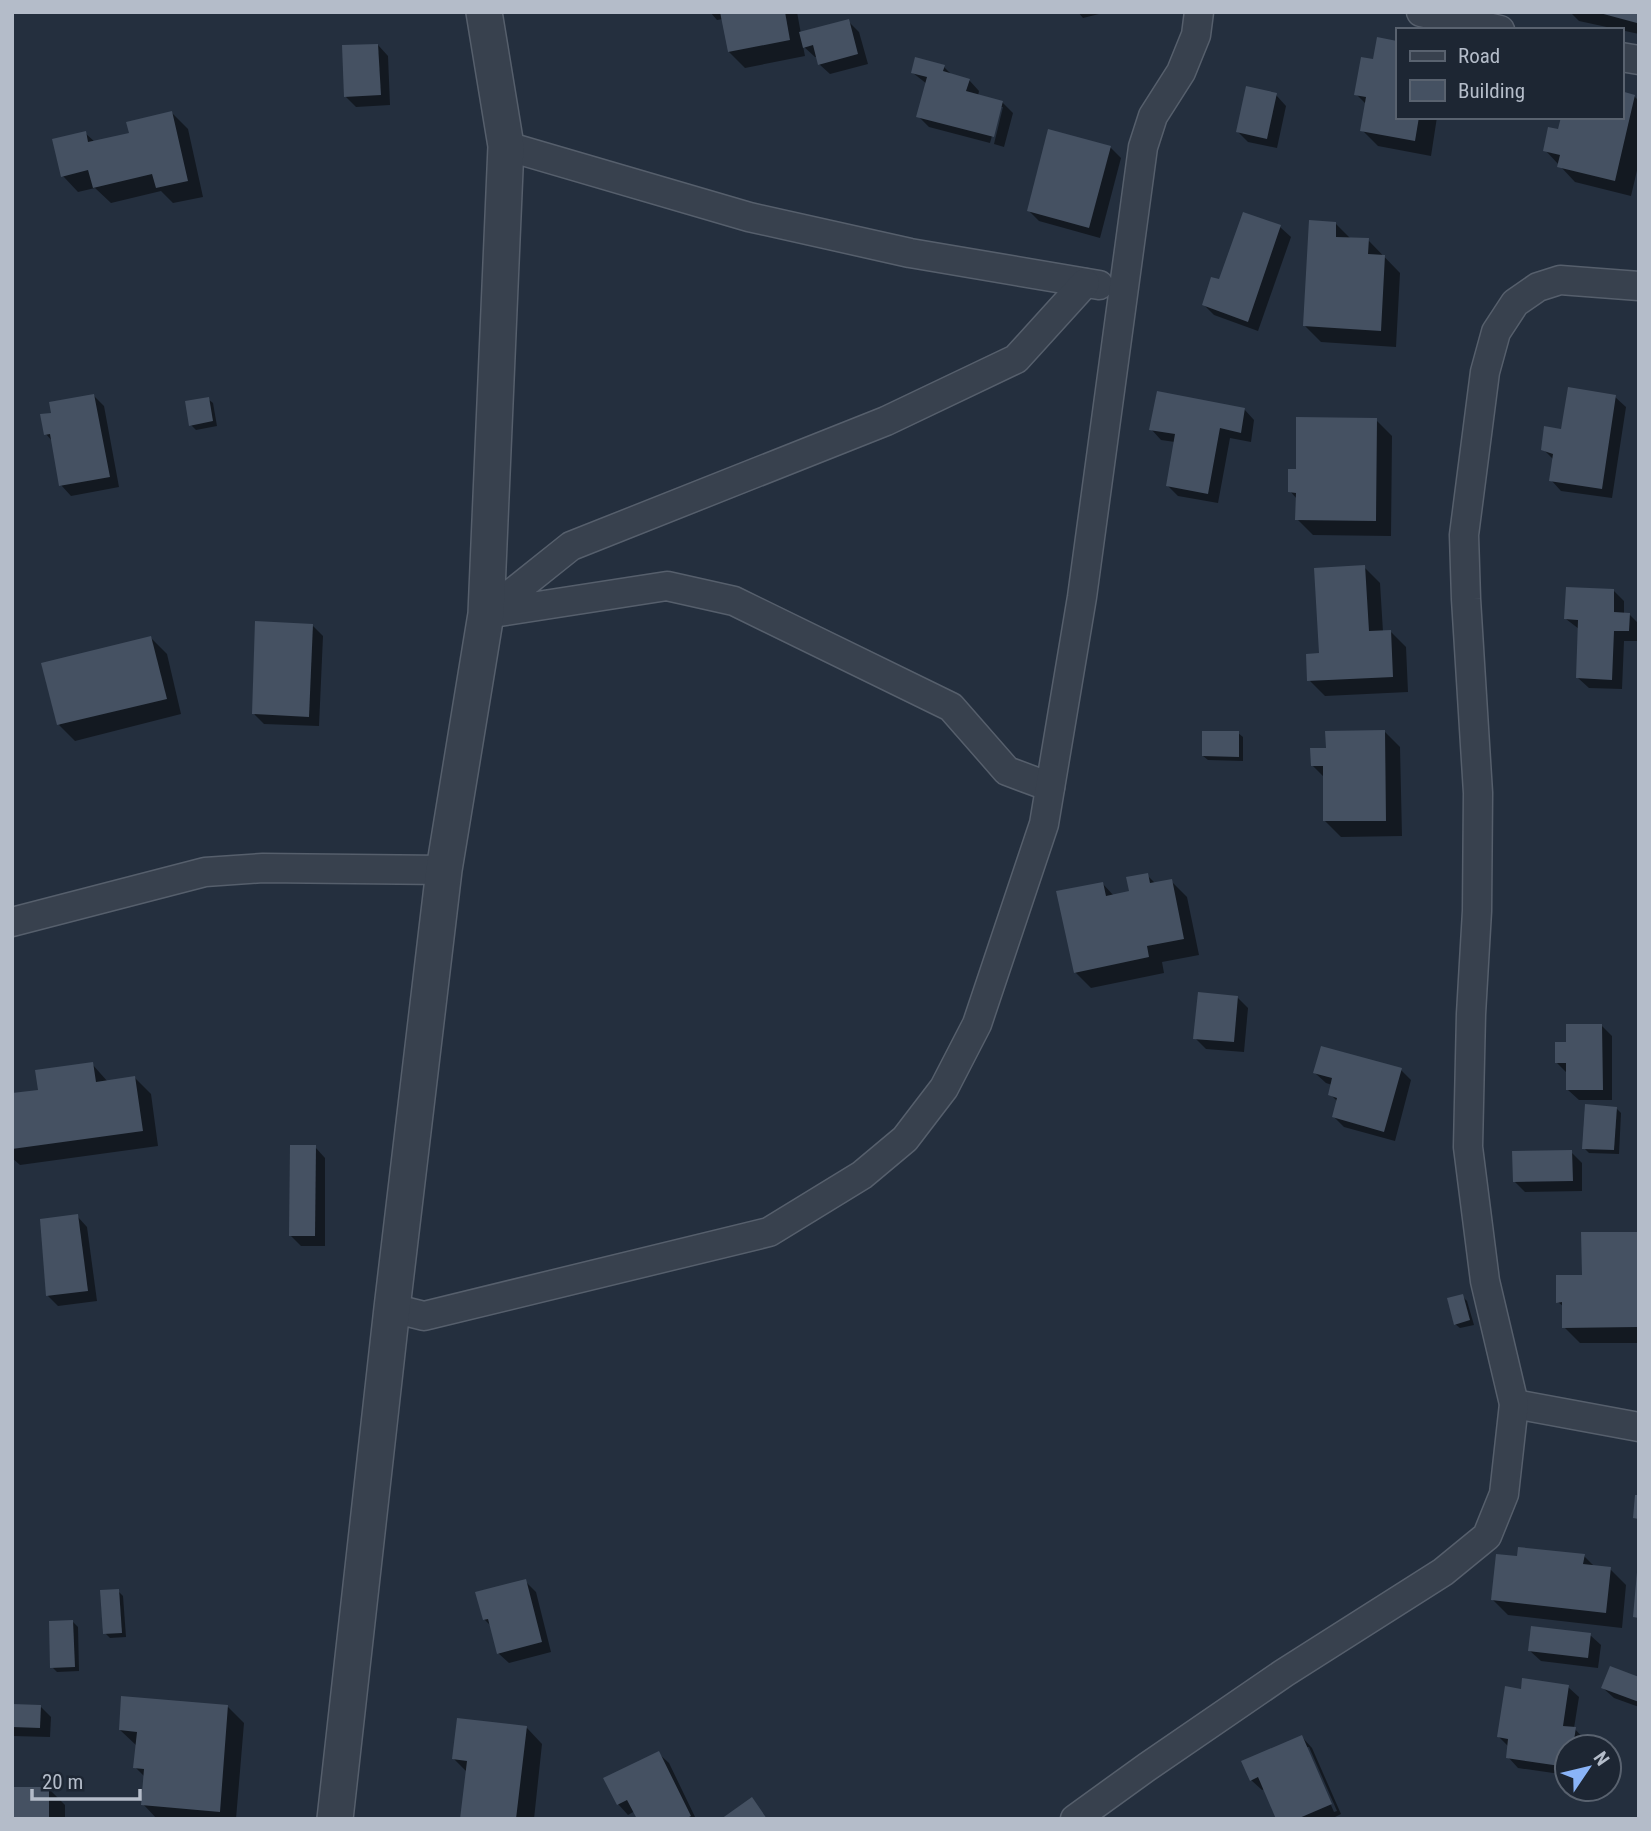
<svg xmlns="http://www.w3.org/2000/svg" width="1651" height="1831" font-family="'Roboto Condensed',sans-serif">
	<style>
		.shadow { fill: #0007; fill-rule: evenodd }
		.building { fill: #455162 }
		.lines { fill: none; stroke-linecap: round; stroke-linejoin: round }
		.minor-casing { stroke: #565f6c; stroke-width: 31 }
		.tertiary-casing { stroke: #565f6c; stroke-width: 38 }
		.minor { stroke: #38414e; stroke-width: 28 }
		.tertiary { stroke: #38414e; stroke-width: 35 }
	</style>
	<rect width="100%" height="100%" fill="#242f3e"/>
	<g class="shadow">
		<path d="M710 12H797L801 34 848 21 859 32 868 64 830 74 819 64 818 57H815L803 46 805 56 745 68 729 52 723 19 717 20Z"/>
		<path d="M1078 12H1107L1083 18Z"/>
		<path d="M1570 12H1639V34L1579 21Z"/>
		<path d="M1378 39 1397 43V117H1437L1431 156 1378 146 1362 130 1367 105 1356 94 1374 61Z"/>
		<path d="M378 45 388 56 390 105 356 107 345 96Z"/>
		<path d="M944 67 953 76 969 80 979 91 978 96 1002 102 1013 113 1004 147 994 144 1003 107H1000L990 143 929 127 918 116 927 84 913 73Z"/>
		<path d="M1276 95 1286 106 1277 148 1248 142 1238 132Z"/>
		<path d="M1634 96 1639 101V162L1631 196 1575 182 1545 150 1559 131 1621 117Z"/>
		<path d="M172 113 188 129 203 197 173 203 161 191 111 203 95 188 78 192 63 176 85 133 95 142 131 134Z"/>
		<path d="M1110 147 1121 158 1100 238 1039 221 1029 211Z"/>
		<path d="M1336 224 1351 239 1368 240 1400 273 1396 347 1321 342 1305 326Z"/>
		<path d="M1280 227 1291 237 1258 331 1214 315 1204 305 1220 282Z"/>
		<path d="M94 396 104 406 119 487 71 496 61 485 53 442 46 434 53 414Z"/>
		<path d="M1615 397 1626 407 1612 498 1561 491 1551 480 1554 460 1543 449 1563 431Z"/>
		<path d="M208 399 213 403 217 426 196 430 191 425Z"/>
		<path d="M1244 409 1254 420 1251 442 1230 438 1218 503 1178 496 1167 485 1175 442 1161 440 1151 429Z"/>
		<path d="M1376 420 1392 436 1391 536 1313 535 1297 519V499L1290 491 1298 471Z"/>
		<path d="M1364 567 1380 583 1383 632 1390 631 1406 647 1408 692 1325 696 1309 680Z"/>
		<path d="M1613 590 1624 601V614H1629L1639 624 1638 641H1624L1622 689 1589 688 1578 678 1579 629 1566 619Z"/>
		<path d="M312 625 323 636 319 726 264 724 253 713Z"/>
		<path d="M151 638 167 654 181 714 75 741 59 725Z"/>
		<path d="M1384 731 1400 747 1402 836 1341 837 1325 821 1324 777 1312 765 1328 750Z"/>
		<path d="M1238 733 1243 737V761L1208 760 1203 756Z"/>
		<path d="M1147 875 1156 884 1171 881 1187 897 1199 955 1162 962 1164 973 1091 988 1075 972 1103 884 1114 896 1131 892Z"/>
		<path d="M1237 997 1248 1008 1244 1052 1206 1049 1195 1038Z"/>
		<path d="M1601 1025 1612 1036V1100H1579L1568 1090V1074L1557 1063 1568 1044Z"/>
		<path d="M92 1064 108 1082 135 1078 151 1094 158 1146 20 1165 12 1158V1095L40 1091Z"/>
		<path d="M1401 1070 1411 1080 1395 1141 1344 1127 1334 1117 1338 1102 1330 1094 1332 1085 1326 1083 1315 1073Z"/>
		<path d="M1616 1108 1621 1113 1619 1154 1589 1153 1584 1148Z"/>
		<path d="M315 1147 325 1158V1246H301L290 1235Z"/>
		<path d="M1571 1152 1582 1163V1191L1525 1192 1515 1182Z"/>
		<path d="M77 1216 87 1227 97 1301 58 1306 48 1296Z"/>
		<path d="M1636 1234 1639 1236V1343H1580L1564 1327V1307L1558 1302 1584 1276Z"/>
		<path d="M1462 1296 1467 1301 1474 1325 1460 1328 1455 1324Z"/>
		<path d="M1584 1556 1595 1567 1610 1569 1626 1585 1622 1628 1508 1615 1492 1599Z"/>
		<path d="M525 1581 536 1592 551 1652 509 1663 498 1653 491 1626 484 1619Z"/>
		<path d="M118 1591 123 1596 126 1637 110 1638 105 1633Z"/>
		<path d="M73 1622 78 1627 79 1671 57 1672 52 1667Z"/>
		<path d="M1590 1635 1601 1645 1598 1668 1541 1661 1530 1651Z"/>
		<path d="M1639 1679V1707L1614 1698 1603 1688Z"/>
		<path d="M1568 1687 1579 1697 1574 1728 1585 1740 1584 1747H1567V1775L1518 1768 1508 1757 1509 1747 1499 1737 1523 1691Z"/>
		<path d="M12 1705 40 1706 51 1717 50 1737 12 1736Z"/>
		<path d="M228 1707 244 1723 236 1819H157L143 1804 145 1777 135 1767 137 1746 120 1730Z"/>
		<path d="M527 1728 542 1744 534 1819H462L467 1772 454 1759Z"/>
		<path d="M1302 1737 1312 1748 1341 1814 1331 1819H1278L1265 1789 1262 1790 1251 1780ZM1306 1747H1309L1337 1811 1334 1812Z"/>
		<path d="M658 1753 669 1763 696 1819H639L635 1811 628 1815 618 1804Z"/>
		<path d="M49 1789 65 1805V1819H12Z"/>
	</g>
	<g class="building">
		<path d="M720 12H785L790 40 728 52Z"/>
		<path d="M1596 12H1639V16L1637 23Z"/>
		<path d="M849 19 858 54 818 65 813 45 803 48 799 32Z"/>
		<path d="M1377 37 1397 41V117H1419L1415 141 1360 131 1366 97 1354 95 1361 57 1373 59Z"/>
		<path d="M378 44 381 95 344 97 342 45Z"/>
		<path d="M915 57 945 65 943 71 970 79 966 91 1003 101 994 137 916 117 927 77 911 73Z"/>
		<path d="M1246 86 1277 93 1267 139 1236 132Z"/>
		<path d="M1621 91 1635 95 1615 181 1557 167 1560 155 1543 151 1548 127 1558 129 1561 117H1621Z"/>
		<path d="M172 111 188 181 156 188 152 174 93 188 88 170 61 177 52 139 86 131 88 142 129 133 126 122Z"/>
		<path d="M1048 129 1111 146 1089 228 1027 211Z"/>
		<path d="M1243 212 1281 225 1248 322 1202 305 1211 277 1219 279Z"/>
		<path d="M1309 220 1336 222V237L1369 238 1368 254 1385 255 1381 331 1303 326Z"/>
		<path d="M1568 387 1616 395 1602 489 1549 481 1553 454 1541 450 1544 426 1561 429Z"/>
		<path d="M1157 391 1245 408 1241 433 1220 428 1208 494 1166 486 1175 434 1149 430Z"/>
		<path d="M94 394 110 477 59 486 50 434 44 435 40 414 51 413 49 402Z"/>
		<path d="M209 397 213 421 189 426 185 401Z"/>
		<path d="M1296 417 1377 418 1376 521 1295 520 1296 493 1288 492V469H1296Z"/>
		<path d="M1365 565 1369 631 1391 630 1393 677 1307 681 1306 654 1319 653 1314 568Z"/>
		<path d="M1566 587 1614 589V612L1630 613 1629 631H1614L1612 680 1576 678 1578 620 1564 619Z"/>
		<path d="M255 621 313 624 309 717 252 714Z"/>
		<path d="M151 636 167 699 57 725 41 663Z"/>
		<path d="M1385 730 1386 821H1323V766H1311L1310 748H1326L1325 731Z"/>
		<path d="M1202 731H1239V757L1202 756Z"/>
		<path d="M1148 873 1150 883 1172 879 1184 939 1147 946 1149 957 1074 973 1056 891 1103 882 1106 896 1129 891 1126 877Z"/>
		<path d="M1198 992 1238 996 1234 1042 1193 1039Z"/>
		<path d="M1566 1024H1602L1603 1090H1566V1063H1555V1042H1566Z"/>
		<path d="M1321 1046 1402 1068 1384 1132 1332 1117 1337 1098 1328 1095 1332 1078 1313 1073Z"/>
		<path d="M93 1062 96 1082 135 1076 143 1131 12 1149V1093L38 1090 35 1070Z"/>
		<path d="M1585 1104 1617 1107 1614 1150 1582 1149Z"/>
		<path d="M290 1145H316L315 1236H289Z"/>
		<path d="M1572 1150 1573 1181 1513 1182 1512 1151Z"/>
		<path d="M78 1214 88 1291 46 1296 40 1219Z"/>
		<path d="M1581 1232H1637L1638 1327 1562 1328V1302L1556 1303V1275H1582Z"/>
		<path d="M1463 1294 1470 1320 1454 1325 1447 1298Z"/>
		<path d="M1635 1495H1639V1519L1633 1518Z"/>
		<path d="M1518 1547 1585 1554 1583 1564 1611 1567 1606 1613 1491 1600 1496 1554 1517 1556Z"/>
		<path d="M1637 1572H1639V1618L1633 1617Z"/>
		<path d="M526 1579 542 1642 497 1654 488 1619 483 1620 475 1592Z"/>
		<path d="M119 1589 122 1633 103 1634 100 1590Z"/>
		<path d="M73 1620 75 1667 50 1668 49 1621Z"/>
		<path d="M1531 1626 1591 1633 1588 1658 1528 1651Z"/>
		<path d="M1610 1666 1639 1677V1702L1601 1688Z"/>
		<path d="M1522 1678 1569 1685 1563 1726 1576 1727 1573 1747H1567V1767L1506 1758 1508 1739 1497 1737 1505 1686 1521 1689Z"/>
		<path d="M121 1696 228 1705 220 1812 141 1805 144 1769 133 1768 137 1732 119 1730Z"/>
		<path d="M12 1704 41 1705 40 1728 12 1727Z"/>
		<path d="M457 1718 527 1726 516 1819H460L467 1761 452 1759Z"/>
		<path d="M1302 1735 1332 1804 1297 1819H1276L1258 1777 1250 1781 1241 1761Z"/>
		<path d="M659 1751 691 1816 685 1819H637L627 1800 617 1805 603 1778Z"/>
		<rect x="12" y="1787" width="37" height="32"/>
		<path d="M752 1797 767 1819H721Z"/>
	</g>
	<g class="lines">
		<g class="minor-casing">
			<g id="minor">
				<path d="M1421 12 1500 30"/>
				<path d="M1621 57 1639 60"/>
				<path d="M506 146 749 217 910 253 1099 285"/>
				<path d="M1050 787 1007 771 951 707 734 601 667 586 486 614 571 546 886 421 1016 359 1085 283"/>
				<path d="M12 922 205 872 263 868 444 870"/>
				<path d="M392 1308 424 1316 769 1232 862 1175 905 1139 944 1088 977 1024 1044 824 1082 597 1143 147 1153 116 1181 72 1196 35 1199 12"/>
				<path d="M1514 1404 1639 1427"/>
				<path d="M1075 1819 1147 1767 1284 1673 1443 1572 1487 1536 1504 1494 1514 1404 1485 1281 1468 1147 1471 1014 1477 911 1478 793 1466 599 1464 535 1485 372 1496 332 1515 303 1538 287 1560 280 1639 286"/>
			</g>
		</g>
		<g class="tertiary-casing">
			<path id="tertiary" d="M335 1819 392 1308 444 870 486 614 506 146 484 12"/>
		</g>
		<use href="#minor" class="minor"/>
		<use href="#tertiary" class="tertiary"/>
	</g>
	<rect width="1651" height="1831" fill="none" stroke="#b4bcc9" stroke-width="28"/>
	<rect x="1396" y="28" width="228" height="91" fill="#1d2633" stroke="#59626f" stroke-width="2"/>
	<rect x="1410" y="51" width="35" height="10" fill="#38414e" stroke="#59626f" stroke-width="2"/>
	<text x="1458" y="63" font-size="21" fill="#b4bcc9">Road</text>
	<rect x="1410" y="80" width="35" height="21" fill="#455162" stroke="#59626f" stroke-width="2"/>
	<text x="1458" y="98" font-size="21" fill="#b4bcc9">Building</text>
	<g transform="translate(1588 1768) rotate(55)"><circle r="33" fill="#1d2633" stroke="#59626f" stroke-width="2"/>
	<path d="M0-5L12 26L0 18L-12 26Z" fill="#8ab4f8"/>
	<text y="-10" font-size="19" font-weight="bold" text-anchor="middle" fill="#b4bcc9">N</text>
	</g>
	<path d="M32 1789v10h108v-10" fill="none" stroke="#b4bcc9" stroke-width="3.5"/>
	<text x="42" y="1789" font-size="21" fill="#b4bcc9" stroke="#1d2633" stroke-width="5" paint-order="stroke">20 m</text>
</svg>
